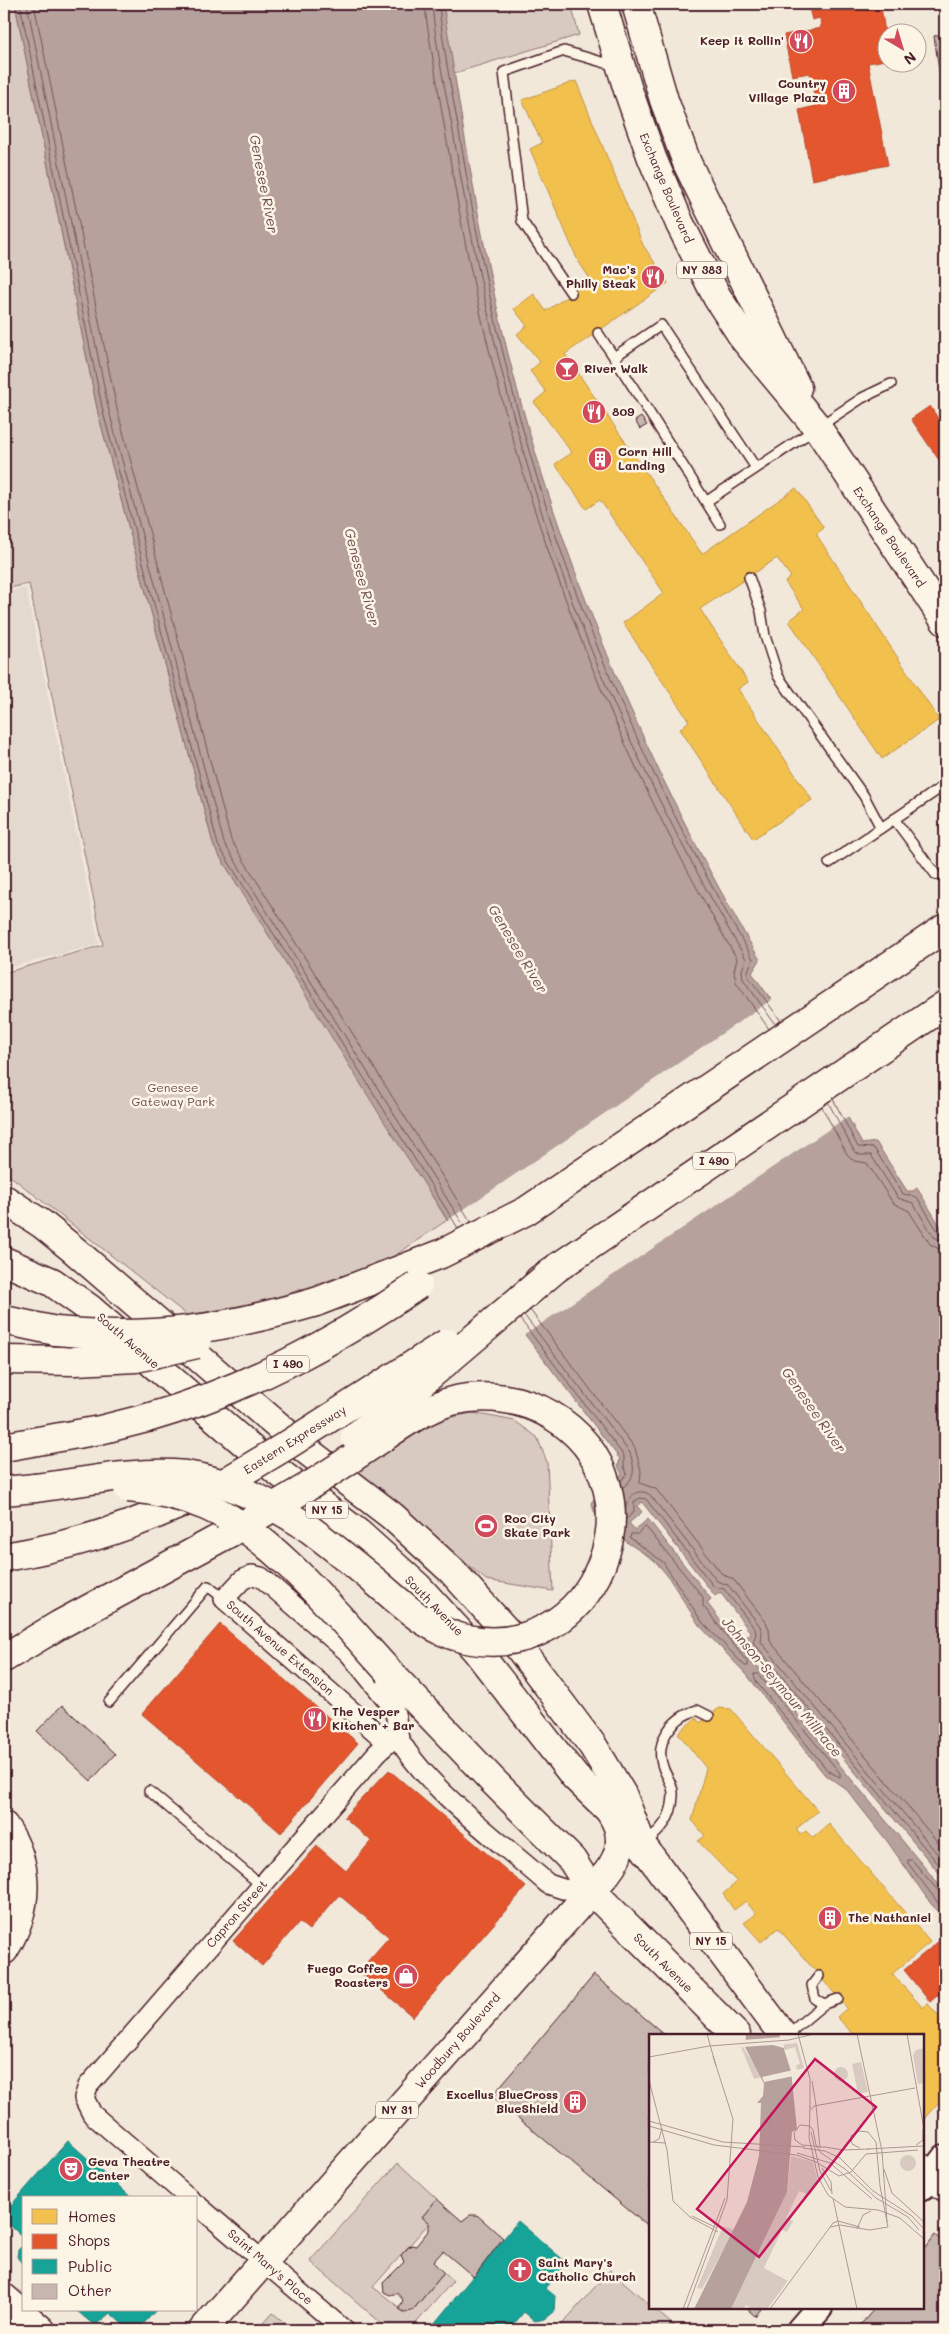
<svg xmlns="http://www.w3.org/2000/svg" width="949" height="2334" font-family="Mali,sans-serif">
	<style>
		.built { fill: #e4d9cd }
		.green { fill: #d8cac0; stroke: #917476 }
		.water { fill: #b6a19c; stroke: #8b6d6f }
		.pier { fill: #f1e8da }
		.homes { fill: #f2c14e; stroke: #c09044 }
		.shops { fill: #e4572e; stroke: #b6462d }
		.public { fill: #17a398; stroke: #267b77 }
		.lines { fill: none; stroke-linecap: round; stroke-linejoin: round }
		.shore { stroke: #755358; stroke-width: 1 }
		.building { fill: #c7b6af; stroke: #4a1f2b }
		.lane-casing { stroke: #4a1f2b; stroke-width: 12 }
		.street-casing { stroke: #4a1f2b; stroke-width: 22 }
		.secondary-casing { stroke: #4a1f2b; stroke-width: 30 }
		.primary-casing { stroke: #4a1f2b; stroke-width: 31 }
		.highway-casing { stroke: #4a1f2b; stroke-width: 31 }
		.lane { stroke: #fcf5e5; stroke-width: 9 }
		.street { stroke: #fcf5e5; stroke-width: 19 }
		.secondary { stroke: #fcf5e5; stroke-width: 26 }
		.primary { stroke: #fcf5e5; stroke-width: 28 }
		.highway { stroke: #fcf5e5; stroke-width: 28 }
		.highway-bridge-casing { stroke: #4a1f2b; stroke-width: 31; stroke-linecap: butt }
		.highway-bridge { stroke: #fcf5e5; stroke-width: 28 }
		.labels { text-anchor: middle; stroke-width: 5; stroke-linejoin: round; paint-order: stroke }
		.shield { fill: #fcf5e5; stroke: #7f5f63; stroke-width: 1 }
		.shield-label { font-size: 11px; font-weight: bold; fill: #4a1f2b }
		.poi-label { font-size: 12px; font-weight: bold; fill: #4a1f2b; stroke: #fcf5e5; text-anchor: start }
		.street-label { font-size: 12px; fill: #4a1f2b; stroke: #fcf5e5 }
		.park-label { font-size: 12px; fill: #6e4a50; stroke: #fcf5e5 }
		.water-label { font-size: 14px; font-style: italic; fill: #704c53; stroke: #fcf5e5 }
		.inset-road { fill: none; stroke: #ae9894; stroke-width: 1 }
		.view { fill: #c2185b; fill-opacity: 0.15; stroke: #c2185b; stroke-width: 2.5 }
		.inset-edge { fill: none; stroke: #4a1f2b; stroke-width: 2.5 }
	</style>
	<rect width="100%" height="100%" fill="#f1e8da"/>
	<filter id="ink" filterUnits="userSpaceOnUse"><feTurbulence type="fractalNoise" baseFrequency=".02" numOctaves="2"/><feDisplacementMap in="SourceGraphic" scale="10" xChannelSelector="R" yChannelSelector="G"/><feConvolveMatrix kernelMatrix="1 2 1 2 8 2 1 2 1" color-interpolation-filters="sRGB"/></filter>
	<g filter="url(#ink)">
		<path class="built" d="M26 588 99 944 4 969V592Z"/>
		<g class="green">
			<path d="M4 4H15L98 413 214 847 447 1220 393 1257 351 1273 248 1307 192 1319 4 1171V973L103 945 29 584 4 589Z"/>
			<path d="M432 4H571L579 35 445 76Z"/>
			<path d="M473 1413 515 1421 537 1437 547 1462 553 1591 486 1580 357 1471 429 1421Z"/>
			<path d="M398 2163 437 2199 422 2217 429 2223 373 2287 405 2312 412 2311 444 2273 453 2281 410 2330H389L310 2261Z"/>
			<path d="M610 2270 650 2305V2308H653L679 2330H557Z"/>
			<path d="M273 2313 293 2330H258Z"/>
		</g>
		<path class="water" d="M15 4H443C462 119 479 236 507 350 561 566 647 769 760 960L752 973 828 1079 862 1144 876 1142 907 1191H913L917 1188 945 1234V1880L744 1639 751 1633 720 1592 715 1596 642 1502 637 1506 642 1512 629 1523 635 1530 648 1519 711 1599 707 1603 730 1633 945 1892V1919L931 1904 887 1841 846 1789 824 1774 747 1675 699 1625 667 1575 654 1560 628 1543 596 1516 591 1503 600 1491 622 1474 618 1466 620 1459 503 1306 383 1120 214 847 98 413Z"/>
		<path class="pier" d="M774 998 830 1077 850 1115 523 1336 501 1307 445 1222Z"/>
		<g class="homes">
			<path d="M576 81 643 245 668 283 565 354 702 554 796 488 824 528 816 534 939 720 882 759 789 621 804 609 785 582 791 577 777 558 700 609 748 682 738 689 812 800 753 839 680 729 689 721 623 623 664 593 600 500 586 509 555 464 572 453 534 402 546 392 530 371 540 362 517 334 527 326 514 309 534 294 546 311 591 280 578 261 530 149 542 143 522 100Z"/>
			<path d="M719 1708 731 1709 818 1811 796 1829 800 1835 806 1831 813 1838 829 1824 930 1942 892 1974 923 2008 927 2003 945 2023V2099L936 2105 923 2120V2035H854L837 2017 847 2008 778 1928 761 1942 744 1923 756 1914 746 1901 734 1910 723 1894 737 1882 698 1841 705 1836 692 1820 706 1768 678 1733 696 1718 700 1723Z"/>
		</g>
		<g class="shops">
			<path d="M808 4H868L869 9 881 7 886 39V60L868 63 888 165 812 180 799 110 816 106 810 73 792 76 784 35 821 28 820 18 812 20Z"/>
			<path d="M930 406 945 429V469L911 419Z"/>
			<path d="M220 1624 358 1743 281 1833 142 1714Z"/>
			<path d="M389 1770 526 1887 413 2017 359 1971 389 1937 339 1895 309 1930 299 1922 262 1966 233 1941 317 1846 346 1871 371 1841 344 1817Z"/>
			<path d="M945 1936V1989L930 2002 904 1970Z"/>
		</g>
		<g class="public">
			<path d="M68 2141 132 2198H24V2238L4 2220V2213Z"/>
			<path d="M518 2221 567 2263 545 2288 555 2296 554 2312 545 2319 535 2321 524 2312 509 2330H429Z"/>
			<path d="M24 2244V2266L17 2257 18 2250Z"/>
			<path d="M76 2310H156L138 2330H129L110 2313 97 2324 90 2322Z"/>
		</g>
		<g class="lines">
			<g class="shore">
				<path d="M20 4 103 412 218 845 458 1228"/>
				<path d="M27 4 109 411 224 843 464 1226"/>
				<path d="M34 4 117 409 231 840 471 1222"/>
				<path d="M425 4C426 22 430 41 433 59 439 93 444 126 450 159 498 448 589 707 737 959L734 971 736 982 769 1029"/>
				<path d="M432 4C436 53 449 105 457 155 479 287 510 417 552 545 601 690 669 828 746 959L742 970 743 979 775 1024"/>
				<path d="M439 4C443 54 455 105 463 155 485 287 515 418 559 545 609 690 676 827 753 959L748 971V976L781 1021"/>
				<path d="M833 1099 858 1147 874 1148 903 1194 917 1197 939 1233 945 1235"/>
				<path d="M828 1102 854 1151 860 1155H871L898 1198 913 1203 934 1237 945 1242"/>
				<path d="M822 1107 847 1154 854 1161 867 1163 893 1203 909 1211 930 1244 937 1248 945 1249"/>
				<path d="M530 1310 635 1448 641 1471 640 1483 656 1489 721 1573 734 1580 766 1622 769 1629 770 1641 945 1851"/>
				<path d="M524 1315 630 1453C635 1469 636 1478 622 1488"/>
				<path d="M520 1319 624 1456V1466L627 1474 621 1481"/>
				<path d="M624 1512C627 1508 625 1506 628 1501 632 1491 644 1489 651 1496L717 1581 728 1585 760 1626 762 1633 761 1642 945 1863"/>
				<path d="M625 1520 634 1512V1502L640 1498 646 1499 714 1587 724 1589 755 1629 756 1634 753 1642 945 1872"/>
				<path d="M646 1527 703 1597V1606L748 1663V1666H745L702 1622 663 1562 630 1538 631 1534H637Z"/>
				<path d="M754 1674H758L840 1773V1777L828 1771 757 1683Z"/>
				<path d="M945 1895 940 1893 912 1860H908V1863L945 1912"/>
			</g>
		</g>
		<g class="building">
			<path d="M945 34V62L938 63 934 36Z"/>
			<path d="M945 62V87L942 88 938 63Z"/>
			<path d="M641 417 647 425 640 429 635 421Z"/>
			<path d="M62 1705 115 1754 91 1781 37 1731Z"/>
			<path d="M594 1975 665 2035H650V2228L492 2096Z"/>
			<path d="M437 2199 462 2221 470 2215H477L503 2238 474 2277 443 2251 433 2262 444 2273 412 2311 404 2312 399 2309 403 2300 397 2293 390 2295 384 2292 383 2283 404 2262 401 2255 411 2245 416 2246 429 2230V2223L422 2217Z"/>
			<path d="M935 2235 945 2244V2330H856L875 2308H923V2251Z"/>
			<path d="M746 2308H762L755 2316Z"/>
		</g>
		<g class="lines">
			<g class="lane-casing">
				<g id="lane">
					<path d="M571 293 522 221 504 72 564 51 616 66"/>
					<path d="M598 333 614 357"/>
					<path d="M707 501 862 398 891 384"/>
					<path d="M720 524 614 357 661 325 756 468"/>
					<path d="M749 577 761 611 765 636 778 676 864 796 881 828"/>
					<path d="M894 819 936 875"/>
					<path d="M829 863 945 785"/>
					<path d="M109 1702 208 1586 224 1599"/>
					<path d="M149 1791 262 1886"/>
					<path d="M644 1844C661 1830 672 1819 673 1796 674 1786 668 1779 664 1770 653 1743 671 1718 697 1710L709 1716"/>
					<path d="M819 1976 812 1985 815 1999 824 2004 838 1999"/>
					<path d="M787 2035 824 2004"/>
				</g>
			</g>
			<g class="street-casing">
				<g id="street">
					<path d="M387 1742 224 1599 242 1580 252 1575 261 1577 349 1653 392 1706C399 1717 395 1729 400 1741 431 1792 502 1843 548 1884L563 1889 591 1890"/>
					<path d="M189 2198 92 2114 84 2098 88 2086 377 1753 397 1735"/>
					<path d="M196 2204 344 2330"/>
				</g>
			</g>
			<g class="secondary-casing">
				<g id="secondary">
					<path d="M923 2186 945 2158"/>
					<path d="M800 2330 819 2308"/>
				</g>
			</g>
			<g class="primary-casing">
				<g id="primary">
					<path d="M602 4 628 90 652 158 680 224 717 297 745 340 817 427 945 621"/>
					<path d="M636 4 664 100 687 163 797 388"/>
					<path d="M4 1261 52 1282 90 1309 272 1467 358 1533 418 1587 475 1649 575 1777 633 1833 783 2035"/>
					<path d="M4 1826C31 1865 29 1910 4 1950"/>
					<path d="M591 1890 736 2035"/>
					<path d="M923 2169 945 2187"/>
					<path d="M4 2298 41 2330"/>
					<path d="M203 2330 607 1873C622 1854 625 1834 611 1813"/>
				</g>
			</g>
			<g class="highway-casing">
				<g id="highway">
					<path d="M4 1199 42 1224 74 1250 306 1450 392 1516 452 1571 508 1633 593 1746 623 1796 642 1845"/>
					<path d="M539 1280 945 1005"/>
					<path d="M316 1302 441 1254 526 1211 945 928"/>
					<path d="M4 1320 56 1331"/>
					<path d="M4 1360 75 1361"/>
					<path d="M4 1447 100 1430 147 1418"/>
					<path d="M4 1491 35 1488"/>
					<path d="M4 1557C74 1546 140 1524 204 1493"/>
					<path d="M4 1658 59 1625 231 1532"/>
					<path d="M389 1672 492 1780 572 1860 591 1890"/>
				</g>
			</g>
			<use href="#lane" class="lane"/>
			<use href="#street" class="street"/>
			<use href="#secondary" class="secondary"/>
			<use href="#primary" class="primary"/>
			<use href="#highway" class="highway"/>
			<g class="highway-bridge-casing">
				<g id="highway-bridge">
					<path d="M56 1331C153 1340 223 1329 316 1302"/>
					<path d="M75 1361 136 1358 197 1344"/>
					<path d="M147 1418C246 1390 333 1343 418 1285"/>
					<path d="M355 1437 413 1390 559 1266"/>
					<path d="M224 1483 289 1444 447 1343"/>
					<path d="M35 1488C84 1482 136 1470 186 1475 229 1481 268 1502 304 1525 329 1543 353 1563 377 1583 403 1605 428 1630 462 1638 596 1669 670 1486 551 1415 522 1398 485 1393 452 1401 426 1408 403 1424 381 1439 357 1455 333 1471 309 1486L231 1532"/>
					<path d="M128 1488C155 1490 182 1496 206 1506 275 1536 338 1617 389 1672"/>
				</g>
			</g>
			<use href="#highway-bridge" class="highway-bridge"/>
		</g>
	</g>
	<defs>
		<g id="restaurant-disc" transform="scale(1.25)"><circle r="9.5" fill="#d1495b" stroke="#fcf5e5"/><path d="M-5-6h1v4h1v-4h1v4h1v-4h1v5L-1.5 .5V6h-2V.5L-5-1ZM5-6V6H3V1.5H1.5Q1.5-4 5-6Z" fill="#fff"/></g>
		<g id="building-disc" transform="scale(1.25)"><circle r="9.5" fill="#d1495b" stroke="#fcf5e5"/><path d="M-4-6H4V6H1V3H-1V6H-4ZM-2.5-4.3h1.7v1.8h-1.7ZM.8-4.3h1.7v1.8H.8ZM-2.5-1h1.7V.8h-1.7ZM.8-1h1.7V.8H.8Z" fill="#fff"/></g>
		<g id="bar-disc" transform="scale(1.25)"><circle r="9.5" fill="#d1495b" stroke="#fcf5e5"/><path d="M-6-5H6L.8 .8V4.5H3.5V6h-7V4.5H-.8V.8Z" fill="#fff"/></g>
		<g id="stadium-disc" transform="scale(1.25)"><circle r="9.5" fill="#d1495b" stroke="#fcf5e5"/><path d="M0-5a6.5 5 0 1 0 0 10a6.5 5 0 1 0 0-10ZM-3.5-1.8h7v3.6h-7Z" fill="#fff"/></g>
		<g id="shop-disc" transform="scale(1.25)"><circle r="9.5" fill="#d1495b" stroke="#fcf5e5"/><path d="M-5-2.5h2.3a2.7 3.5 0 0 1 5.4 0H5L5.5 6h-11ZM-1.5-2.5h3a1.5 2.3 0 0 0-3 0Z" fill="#fff"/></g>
		<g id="theatre-disc" transform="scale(1.25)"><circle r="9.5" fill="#d1495b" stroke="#fcf5e5"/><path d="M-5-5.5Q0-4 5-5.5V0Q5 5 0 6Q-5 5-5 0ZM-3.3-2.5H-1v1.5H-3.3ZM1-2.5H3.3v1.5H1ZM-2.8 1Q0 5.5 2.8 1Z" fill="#fff"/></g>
		<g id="church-disc" transform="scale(1.25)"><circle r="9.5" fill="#d1495b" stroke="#fcf5e5"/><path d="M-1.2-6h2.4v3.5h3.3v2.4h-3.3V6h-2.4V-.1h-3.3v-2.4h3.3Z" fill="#fff"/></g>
	</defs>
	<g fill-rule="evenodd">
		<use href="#restaurant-disc" x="801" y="41"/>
		<use href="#building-disc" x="844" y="91"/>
		<use href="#restaurant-disc" x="653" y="277"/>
		<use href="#bar-disc" x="567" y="369"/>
		<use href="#restaurant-disc" x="594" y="412"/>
		<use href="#building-disc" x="600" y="459"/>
		<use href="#stadium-disc" x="486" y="1526"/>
		<use href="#restaurant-disc" x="315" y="1719"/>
		<use href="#building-disc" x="830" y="1918"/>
		<use href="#shop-disc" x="406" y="1976"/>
		<use href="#building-disc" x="575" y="2102"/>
		<use href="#theatre-disc" x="71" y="2169"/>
		<use href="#church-disc" x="520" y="2270"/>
	</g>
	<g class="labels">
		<g class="shield">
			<rect x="677" y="261.5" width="50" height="17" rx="4"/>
			<rect x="693" y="1152.5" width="42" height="17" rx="4"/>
			<rect x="267" y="1355.5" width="42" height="17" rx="4"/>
			<rect x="306" y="1501.5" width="42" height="17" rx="4"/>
			<rect x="690" y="1932.5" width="42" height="17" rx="4"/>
			<rect x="376" y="2101.5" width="42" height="17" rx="4"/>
		</g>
		<g class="shield-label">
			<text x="702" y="274">NY 383</text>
			<text x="714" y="1165">I 490</text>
			<text x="288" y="1368">I 490</text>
			<text x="327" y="1514">NY 15</text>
			<text x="711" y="1945">NY 15</text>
			<text x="397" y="2114">NY 31</text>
		</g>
		<g class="poi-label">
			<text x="784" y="45" text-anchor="end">Keep it Rollin'</text>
			<text x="826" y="88" text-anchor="end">Country<tspan x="826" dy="14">Village Plaza</tspan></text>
			<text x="636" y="274" text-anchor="end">Mac's<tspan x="636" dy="14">Philly Steak</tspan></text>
			<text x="584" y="373">River Walk</text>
			<text x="612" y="416">809</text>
			<text x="618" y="456">Corn Hill<tspan x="618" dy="14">Landing</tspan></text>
			<text x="504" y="1523">Roc City<tspan x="504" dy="14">Skate Park</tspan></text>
			<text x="332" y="1716">The Vesper<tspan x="332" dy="14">Kitchen + Bar</tspan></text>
			<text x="848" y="1922">The Nathaniel</text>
			<text x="388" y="1973" text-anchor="end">Fuego Coffee<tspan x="388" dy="14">Roasters</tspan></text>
			<text x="558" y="2099" text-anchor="end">Excellus BlueCross<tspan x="558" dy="14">BlueShield</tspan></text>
			<text x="88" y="2166">Geva Theatre<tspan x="88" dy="14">Center</tspan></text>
			<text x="538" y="2267">Saint Mary's<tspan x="538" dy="14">Catholic Church</tspan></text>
		</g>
		<g class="street-label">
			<text transform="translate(666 188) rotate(67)" y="4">Exchange Boulevard</text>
			<text transform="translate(889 537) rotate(56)" y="4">Exchange Boulevard</text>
			<text transform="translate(128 1341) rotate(41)" y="4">South Avenue</text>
			<text transform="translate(295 1440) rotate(-32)" y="4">Eastern Expressway</text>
			<text transform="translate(434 1606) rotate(46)" y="4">South Avenue</text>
			<text transform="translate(280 1648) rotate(41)" y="4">South Avenue Extension</text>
			<text transform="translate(237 1914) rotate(-49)" y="4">Capron Street</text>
			<text transform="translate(663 1963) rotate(45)" y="4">South Avenue</text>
			<text transform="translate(458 2041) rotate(-49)" y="4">Woodbury Boulevard</text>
			<text transform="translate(270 2267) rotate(41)" y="4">Saint Mary's Place</text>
		</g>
		<g class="park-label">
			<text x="173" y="1092">Genesee<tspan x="173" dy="14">Gateway Park</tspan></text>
		</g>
		<g class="water-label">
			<text transform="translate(264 184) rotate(79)" y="5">Genesee River</text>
			<text transform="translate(362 577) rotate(75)" y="5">Genesee River</text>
			<text transform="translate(518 949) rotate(59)" y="5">Genesee River</text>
			<text transform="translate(814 1410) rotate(55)" y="5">Genesee River</text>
			<text transform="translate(782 1687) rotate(50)" y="5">Johnson-Seymour Millrace</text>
		</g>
	</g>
	<g transform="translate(649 2034)">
		<rect width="275" height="275" fill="#f1e8da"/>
		<path d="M148 9 155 34 148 36 147 31 151 30 146 13 136 16 128 11ZM92 13H94L113 43 105 45ZM275 14V49L269 50 264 21 267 16ZM212 28 219 58 209 60 203 30ZM185 40a7 7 0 1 1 14 0a7 7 0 1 1-14 0ZM251 129a8 8 0 1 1 16 0a8 8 0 1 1-16 0ZM142 122 164 128 169 148 161 161 150 157 137 184 144 187 138 198 133 196 115 234 139 247 118 275H103L97 271 94 275H82L138 158ZM74 192 85 196 53 255 48 254Z" fill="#d8cac0"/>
		<path d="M97 0H130L142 37 148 95 143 98 138 158 82 275H45L98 168 110 122 112 69H108L114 62 115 50 96 13Z" fill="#b6a19c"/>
		<path d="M134 3 135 14 124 11 94 13 93 6ZM144 36 145 42 115 48 113 43Z" fill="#f1e8da"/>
		<path class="inset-road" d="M58 0 67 32M149 0 161 45V74M208 0 233 117 238 188M258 0 275 95M0 23 60 12 140 6 165 0M0 46 18 116 24 167 41 183 69 198M163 47 167 71M167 71 171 114M161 72 160 104 169 143 179 161 196 173 229 176 251 184 275 205M162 76 165 72 266 54M0 87 74 108 156 113M0 92 65 111 147 121 167 128 190 142 202 138 217 120 269 116M162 98 171 137 182 157M0 108 17 109M4 108 10 105 13 94M267 111 274 106V95M154 114 176 117 191 124 224 157 263 182 275 195M211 114 203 110 202 102 210 97 219 98 227 108 231 152 239 193M218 115 275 112M221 115 194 116 176 113H172L166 112 153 111 146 106 145 99 151 91 161 92 164 96 167 111 168 112V113L172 119 196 135 227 164 259 183 270 196M148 119 181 129 223 165M173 134 182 148 183 160M235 135 243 159 275 188M184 164 208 275M43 182 68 194M189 187 211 193M181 193 191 191 221 196 239 193M208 195 214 181 222 177M34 275 76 164M38 275 78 166 84 85 64 22M121 275 184 189 189 187"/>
		<path class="view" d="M166 25 227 73 110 223 48 175Z"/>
		<rect width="275" height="275" class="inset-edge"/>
	</g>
	<rect width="949" height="2334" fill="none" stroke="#fcf5e5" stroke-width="20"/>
	<rect x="10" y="10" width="929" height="2314" fill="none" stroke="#4a1f2b" stroke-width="2" filter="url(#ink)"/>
	<rect x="22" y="2196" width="175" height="115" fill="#fcf5e5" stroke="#b59f9b"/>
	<rect x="32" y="2209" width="25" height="15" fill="#f2c14e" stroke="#b59f9b"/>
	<text x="68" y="2222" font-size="15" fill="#4a1f2b">Homes</text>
	<rect x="32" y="2234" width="25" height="15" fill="#e4572e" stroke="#b59f9b"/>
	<text x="68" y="2246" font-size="15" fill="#4a1f2b">Shops</text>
	<rect x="32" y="2259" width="25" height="15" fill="#17a398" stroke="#b59f9b"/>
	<text x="68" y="2272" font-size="15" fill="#4a1f2b">Public</text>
	<rect x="32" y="2284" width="25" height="15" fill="#c7b6af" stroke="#b59f9b"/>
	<text x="68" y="2296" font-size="15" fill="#4a1f2b">Other</text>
	<g transform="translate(902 48) rotate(142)"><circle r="24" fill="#fcf5e5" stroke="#b59f9b"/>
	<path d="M0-4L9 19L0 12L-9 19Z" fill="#d1495b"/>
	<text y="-8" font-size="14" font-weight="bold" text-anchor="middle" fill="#4a1f2b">N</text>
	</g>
</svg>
